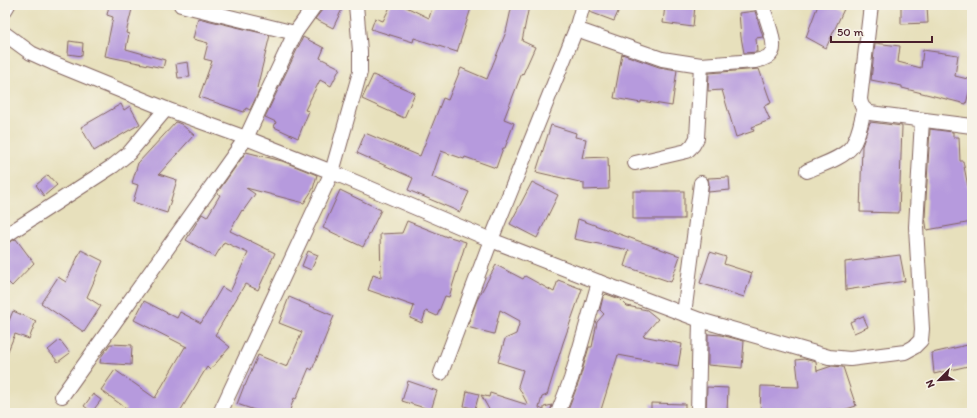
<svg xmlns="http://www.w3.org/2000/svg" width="977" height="418" font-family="Itim,sans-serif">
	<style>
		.building { fill: #b69add }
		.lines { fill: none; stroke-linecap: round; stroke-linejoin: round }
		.street-casing { stroke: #81635e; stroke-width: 16 }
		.street { stroke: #fff; stroke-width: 14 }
	</style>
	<rect width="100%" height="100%" fill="#f7f3e8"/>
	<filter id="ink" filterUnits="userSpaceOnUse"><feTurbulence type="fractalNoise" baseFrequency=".025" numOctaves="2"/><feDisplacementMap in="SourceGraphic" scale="8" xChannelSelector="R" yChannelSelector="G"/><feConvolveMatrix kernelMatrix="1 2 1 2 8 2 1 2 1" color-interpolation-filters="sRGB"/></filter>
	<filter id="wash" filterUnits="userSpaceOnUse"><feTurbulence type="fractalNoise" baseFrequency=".012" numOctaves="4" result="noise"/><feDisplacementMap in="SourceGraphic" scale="16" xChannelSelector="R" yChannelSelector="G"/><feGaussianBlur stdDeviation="0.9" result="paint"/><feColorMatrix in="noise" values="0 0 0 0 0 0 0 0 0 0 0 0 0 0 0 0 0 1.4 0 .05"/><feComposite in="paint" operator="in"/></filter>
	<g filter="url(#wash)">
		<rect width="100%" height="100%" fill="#e7e0bc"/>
		<g id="blocks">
			<g class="building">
				<path d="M109 5H133L126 33 129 34 126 49 165 60 163 68 105 56 113 17 107 15Z"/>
				<path d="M323 5H344L333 28 315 19 322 10Z"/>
				<path d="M391 5H402L429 18 433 5H472L457 52 414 38 413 42 371 29 375 18 383 21Z"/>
				<path d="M512 5 529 6 522 41 535 47 523 74 522 73 504 119 514 123 505 148H503L496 168 465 157 464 159 441 151 432 177 469 192 460 212 408 190 413 178 357 153 365 133 420 156 443 98 448 100 461 68 487 79 506 32Z"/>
				<path d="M591 5H621L614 21 590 12Z"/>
				<path d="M665 5H695L693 27 663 23Z"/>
				<path d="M818 5H835L844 9 826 48 806 37Z"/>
				<path d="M901 5H927L928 23 901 24Z"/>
				<path d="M755 11 763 37 756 38 757 52 744 53 741 37 739 13Z"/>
				<path d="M198 18 270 35 257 88 260 89 250 110 246 108 244 112 199 97 212 61 204 59 208 43 193 39Z"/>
				<path d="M303 37 324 48 320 58 340 68 331 86 320 80 305 110 309 111 298 138 274 127 276 122 265 117Z"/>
				<path d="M69 41 83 43 82 56 68 54Z"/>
				<path d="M875 43 900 46 898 62 921 68 923 50 958 55 955 76 972 80 966 104 902 88V86L871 80Z"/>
				<path d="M622 54 659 67 677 70 672 106 641 101V103L614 98Z"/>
				<path d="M188 62 190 77 178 78 176 64Z"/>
				<path d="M759 69 771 103 764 106 770 120 752 127 754 131 736 137 722 90 708 91 709 73Z"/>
				<path d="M373 75 415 93 404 118 362 99Z"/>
				<path d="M121 104 124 110 130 106 140 124 94 151 81 127Z"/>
				<path d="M176 122 181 124 194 135 159 174 177 180 167 213 133 202 138 185 132 183 138 163Z"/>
				<path d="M870 122 902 126 899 213 860 212 862 146Z"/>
				<path d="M551 125 576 133 575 137 586 139 582 158 608 157 609 189 584 190V183L536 172Z"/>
				<path d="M930 129 953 132V137H959L960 161H963L970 197 972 211V222L927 230 925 217Z"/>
				<path d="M246 152 282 161 317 175 313 189 304 203 246 188 255 194 243 211 242 210 230 231 275 253 258 290 245 284 215 335 230 347 210 370 207 367 179 413H125L127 409 101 390 115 370 155 398 185 347H187L134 320 144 301 177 318 180 312 201 323 222 287 230 292 248 253 224 242 215 257 186 240 202 214 207 217 220 195 217 193Z"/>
				<path d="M48 175 57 185 44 196 36 185Z"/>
				<path d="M729 177 730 190 708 192 709 184 708 178Z"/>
				<path d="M532 182 558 195 537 238 510 224Z"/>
				<path d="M340 190 381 210 363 247 323 228Z"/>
				<rect x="633" y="191" width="51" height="28"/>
				<path d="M578 219 680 256 671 282 624 266 629 250 574 239Z"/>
				<path d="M407 221 447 237V236L466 242 449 297 445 296 437 316 426 311 422 323 410 318 414 306 368 290 373 275 381 278 380 234 402 233Z"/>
				<path d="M16 239 34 263 12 286 5 279V244Z"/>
				<path d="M81 250 103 261 87 297 101 306 84 332 41 303 58 277 66 282Z"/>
				<path d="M308 251 318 255 311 270 302 266Z"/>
				<path d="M710 252 726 257 724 264 752 273 744 297 700 283Z"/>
				<path d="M900 255 905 281 846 290 845 262Z"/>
				<path d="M496 265 523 279 525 276 554 292 558 280 582 289 563 343 547 395 542 397 539 408 544 410V407L552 405 550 413H491L481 395 489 397 490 393 528 405 518 386 523 370 498 362 505 339 516 334 520 321 500 310 494 334 467 327 477 300Z"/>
				<path d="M606 294 620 299 627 306 647 310 658 319 643 336 682 344 678 366 618 355 600 413H567L579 381 589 347H592L597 322 604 314 600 310 603 297Z"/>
				<path d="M289 297 334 316 312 370 309 368 296 399 294 398 289 413H263L237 404 244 386H245L258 355 287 367 302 332 279 323Z"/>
				<path d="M13 311 36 321 29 339 15 334 5 358V330Z"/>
				<path d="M863 316 868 327 854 333 850 322Z"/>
				<path d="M708 334 721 335 744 341 742 368 708 365Z"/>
				<path d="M60 340 70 353 58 362 48 350Z"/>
				<path d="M110 344 132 345 131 365 100 363 101 357Z"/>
				<path d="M972 344V365L934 374 932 353Z"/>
				<path d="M804 359 816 362 817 371 832 366 843 367 856 406 834 413H832L831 409 794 413H760L761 386 799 387 796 360Z"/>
				<path d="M408 381 437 391 431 410 402 401Z"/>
				<path d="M707 387 728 388 727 413H706Z"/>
				<path d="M467 391 479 394 475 409 464 406Z"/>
				<path d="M93 394 101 400 92 412 84 406Z"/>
				<path d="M651 403 685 404V413H651Z"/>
			</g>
		</g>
	</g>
	<g filter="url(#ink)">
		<use href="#blocks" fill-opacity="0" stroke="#81635e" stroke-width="1"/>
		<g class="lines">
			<g class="street-casing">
				<g id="street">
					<path d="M181 5 295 33"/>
					<path d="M871 5 860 99C861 106 863 109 870 113L972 126"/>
					<path d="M5 10 8 5"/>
					<path d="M576 29 662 59 701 65 755 61C761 60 769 58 772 52 777 43 765 15 762 5"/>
					<path d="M5 34 31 53 53 63 166 109 246 138 332 172 491 240 599 282 700 320 829 357 850 359 905 352 914 347 921 340 922 329 916 227 922 120"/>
					<path d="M635 163 687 151 693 145 697 138 701 65"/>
					<path d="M807 171C820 165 844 158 852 146 859 136 861 122 864 110"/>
					<path d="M5 236 113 166 129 153 166 109"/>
					<path d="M684 314 701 183"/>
					<path d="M441 373 491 240 576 29 583 5"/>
					<path d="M62 396 246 138 295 33 315 5"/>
					<path d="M220 413 332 172 360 72V51L356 5"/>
					<path d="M558 413 571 379 599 282"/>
					<path d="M698 413 700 320"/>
				</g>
			</g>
			<use href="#street" class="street"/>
		</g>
	</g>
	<rect width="977" height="418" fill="none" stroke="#f7f3e8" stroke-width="20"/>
	<g transform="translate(939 380) rotate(246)" stroke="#f7f3e8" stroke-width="3" paint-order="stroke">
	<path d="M0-3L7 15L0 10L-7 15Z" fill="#4a1f2b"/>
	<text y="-6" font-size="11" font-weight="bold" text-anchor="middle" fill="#4a1f2b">N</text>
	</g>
	<path d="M831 36v6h101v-6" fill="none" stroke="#4a1f2b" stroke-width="2"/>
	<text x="837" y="36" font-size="12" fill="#4a1f2b" stroke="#f7f3e8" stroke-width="3" paint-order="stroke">50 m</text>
</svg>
